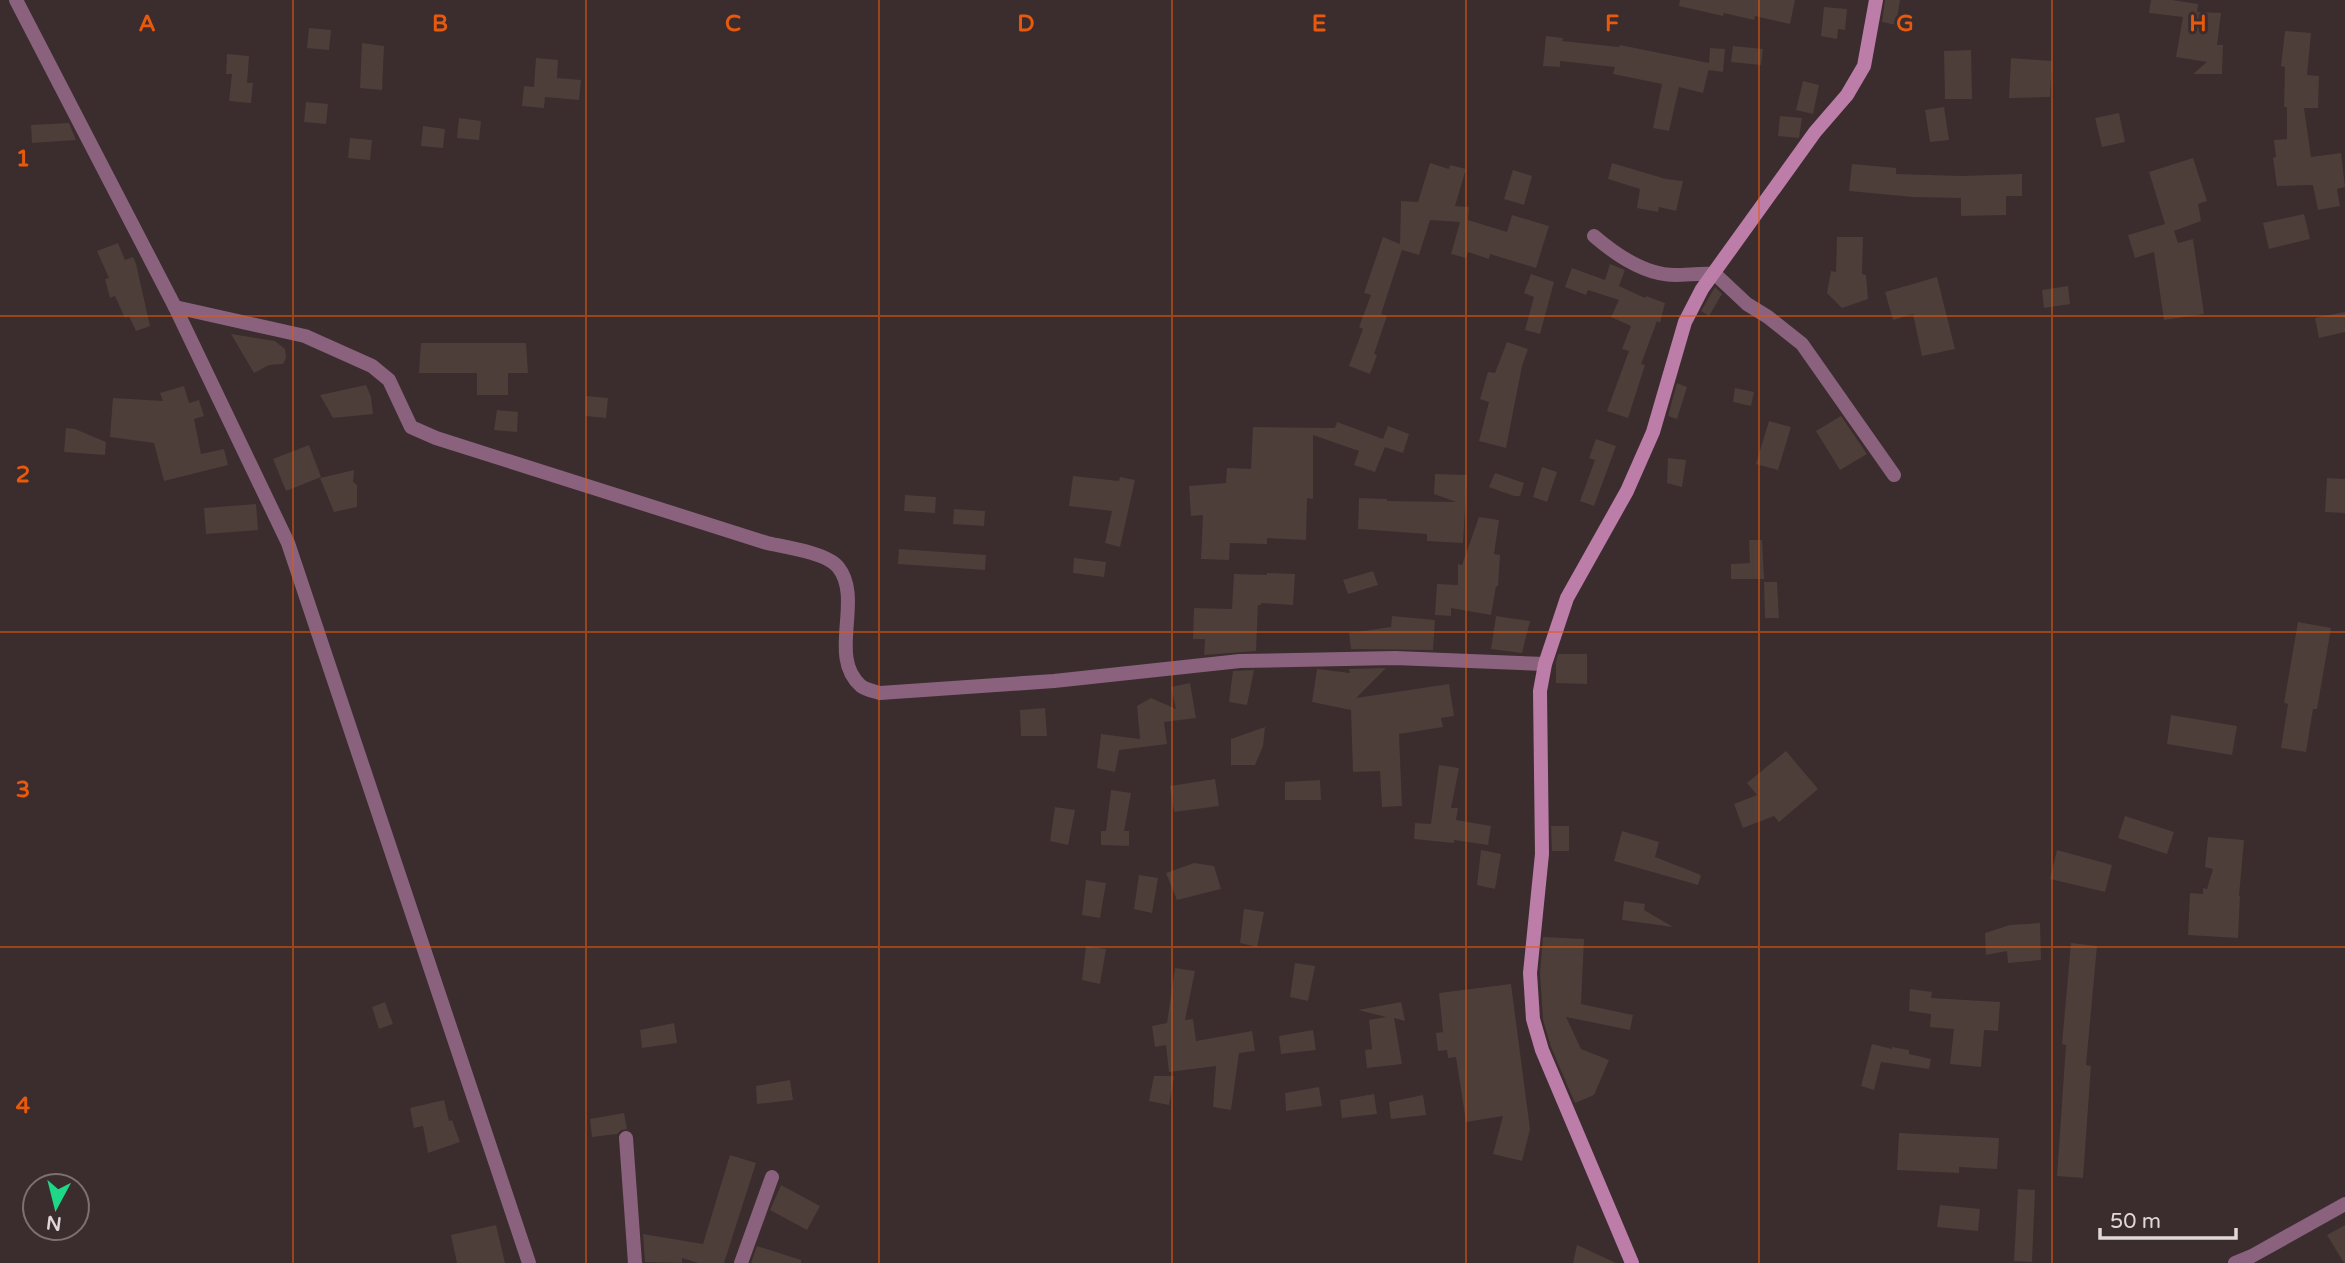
<svg xmlns="http://www.w3.org/2000/svg" width="2345" height="1263" font-family="'Varela Round',sans-serif">
	<style>
		.building { fill: #4d3e39 }
		.lines { fill: none; stroke-linecap: round; stroke-linejoin: round }
		.street { stroke: #8a627d; stroke-width: 14 }
		.secondary { stroke: #bc7da9; stroke-width: 14 }
		.grid { fill: none; stroke: #e8590c; stroke-width: 2; stroke-opacity: 0.55 }
		.grid-label { font-size: 23px; text-anchor: middle; font-weight: bold; fill: #e8590c; stroke: #3b2c2e; stroke-width: 6; stroke-linejoin: round; paint-order: stroke }
	</style>
	<rect width="100%" height="100%" fill="#3b2c2e"/>
	<g class="building">
		<path d="M1680 0H1795L1790 24 1755 16 1754 20 1724 13 1723 16 1679 6Z"/>
		<path d="M1885 0H1900L1896 25 1882 22Z"/>
		<path d="M2151 0H2172L2198 4 2197 12 2221 13 2217 45H2223L2222 74H2193L2207 62 2176 57 2183 17 2149 13Z"/>
		<path d="M1824 7 1847 9 1845 30 1838 29 1837 39 1821 36Z"/>
		<path d="M309 28 331 30 329 50 307 48Z"/>
		<path d="M2285 31 2311 33 2307 75 2319 76 2318 108H2304L2311 157 2341 153 2345 187 2337 189 2340 206 2318 210 2313 185 2277 186 2273 158 2276 157 2274 140 2287 139V107H2284L2285 67 2281 66Z"/>
		<path d="M1546 36 1563 38 1562 41 1619 47 1620 45 1709 63 1710 48 1725 49 1723 72 1708 70 1709 68 1703 93 1679 87 1669 131 1653 128 1662 84 1613 74 1615 67 1560 61V67L1543 66Z"/>
		<path d="M362 43 384 46 382 90 360 88Z"/>
		<path d="M1733 46 1763 49 1761 65 1731 62Z"/>
		<path d="M1971 50 1972 99H1945L1944 51Z"/>
		<path d="M227 54 249 56 247 83H253L251 103 229 101 232 74H226Z"/>
		<path d="M536 58 558 60 557 78 581 80 579 100 545 97 544 108 522 106 524 86 534 87Z"/>
		<path d="M2011 58 2052 61 2050 97 2009 98Z"/>
		<path d="M1803 81 1819 85 1813 114 1796 110Z"/>
		<path d="M306 102 328 104 326 124 304 122Z"/>
		<path d="M1944 107 1949 140 1930 142 1925 110Z"/>
		<path d="M2119 113 2125 142 2102 147 2095 118Z"/>
		<path d="M1780 116 1802 118 1799 138 1778 136Z"/>
		<path d="M459 118 481 121 479 140 457 138Z"/>
		<path d="M69 123 76 140 32 143 31 125Z"/>
		<path d="M423 126 445 129 443 148 421 146Z"/>
		<path d="M350 138 372 140 370 160 348 158Z"/>
		<path d="M2193 158 2207 201 2198 204 2201 221 2174 231 2178 243 2193 239 2204 314 2164 320 2154 252 2135 258 2128 235 2165 224 2149 172Z"/>
		<path d="M1430 163 1449 169 1450 165 1466 169 1455 206 1469 207 1468 220 1507 232 1512 215 1549 226 1536 268 1490 254 1489 259 1468 252 1466 258 1451 254 1460 222 1430 220 1419 255 1402 250 1381 314 1387 316 1374 354 1377 355 1370 374 1349 366 1363 329 1359 327 1371 295 1364 293 1383 237 1400 244 1401 201 1418 202Z"/>
		<path d="M1612 163 1666 179 1683 181 1676 211 1659 207 1658 212 1637 208 1640 189 1608 179Z"/>
		<path d="M1852 164 1896 168V174L1961 176 2022 174V196H2006V215L1961 216V198L1913 197 1849 191Z"/>
		<path d="M1513 170 1532 176 1524 205 1504 199Z"/>
		<path d="M2304 214 2310 239 2269 249 2263 223Z"/>
		<path d="M1837 237H1863L1862 274 1866 275 1868 299 1842 308 1827 293 1831 271 1836 272Z"/>
		<path d="M118 243 125 260 133 257 136 264 150 326 136 331 129 316 125 318 115 296 110 298 105 279 109 278 97 251Z"/>
		<path d="M1610 264 1625 270 1619 286 1645 298 1646 296 1665 303 1660 323 1657 321 1641 364 1645 365 1628 418 1607 411 1629 351 1622 349 1631 326 1611 317 1619 300 1588 290 1586 295 1565 287 1572 268 1605 280Z"/>
		<path d="M1531 274 1554 282 1540 334 1525 330 1534 297 1524 293Z"/>
		<path d="M1937 277 1955 349 1922 356 1913 314 1893 320 1885 292Z"/>
		<path d="M2068 286 2070 304 2044 308 2042 290Z"/>
		<path d="M1715 287 1722 294 1709 316 1701 311Z"/>
		<path d="M2345 312V332L2319 338 2315 318Z"/>
		<path d="M231 334 275 341 285 349 286 358 283 364 269 365 254 373Z"/>
		<path d="M1507 342 1528 349 1522 366 1506 448 1479 441 1489 402 1480 399 1488 372 1495 373Z"/>
		<path d="M421 343H526L528 373H508V395H477V373H419Z"/>
		<path d="M1677 383 1687 387 1677 419 1668 416Z"/>
		<path d="M366 385 371 397 373 414 333 418 320 395Z"/>
		<path d="M184 386 189 403 199 400 204 416 194 419 201 454 224 449 228 465 164 481 154 443 110 437 113 398 163 401 160 393Z"/>
		<path d="M1735 388 1754 392 1751 406 1733 402Z"/>
		<path d="M586 396 608 398 606 418 585 416Z"/>
		<path d="M497 410 518 412 517 432 494 430Z"/>
		<path d="M1841 416 1867 454 1840 470 1816 431Z"/>
		<path d="M1769 421 1791 427 1778 470 1756 464Z"/>
		<path d="M1337 422 1383 439 1388 426 1409 434 1403 453 1385 447 1375 472 1354 465 1359 451 1313 435V499L1307 498 1306 540 1267 538V544L1230 543 1229 560 1201 559 1203 515 1191 516 1189 486 1226 483 1227 468 1251 469 1253 427 1335 428Z"/>
		<path d="M66 428 75 429 106 442 105 455 64 452Z"/>
		<path d="M1596 439 1616 446 1594 506 1580 501 1595 460 1589 458Z"/>
		<path d="M309 445 321 477 286 491 273 459Z"/>
		<path d="M1668 458 1686 460 1682 487 1667 483Z"/>
		<path d="M1542 467 1557 472 1547 502 1533 497Z"/>
		<path d="M354 470 353 482 357 485V507L334 512 320 478Z"/>
		<path d="M1495 473 1524 483 1520 496H1514L1489 487Z"/>
		<path d="M1435 474 1467 475 1463 543 1427 541V534L1358 529 1359 498 1387 499V501L1456 502 1434 494Z"/>
		<path d="M1073 476 1119 481 1120 477 1135 480 1120 547 1105 543 1112 511 1069 506Z"/>
		<path d="M2327 478 2345 479V513L2325 512Z"/>
		<path d="M905 495 936 497 935 513 904 511Z"/>
		<path d="M256 504 258 530 206 534 204 508Z"/>
		<path d="M954 509 985 511 984 526 953 524Z"/>
		<path d="M1479 517 1499 520 1494 554 1500 555 1498 586H1496L1491 615 1451 608V616L1435 615 1437 584 1458 585V564L1462 565Z"/>
		<path d="M1749 540H1762L1764 579H1731V564L1750 563Z"/>
		<path d="M899 549 986 555 985 570 898 564Z"/>
		<path d="M1074 558 1106 562 1104 577 1073 573Z"/>
		<path d="M1373 571 1378 585 1348 594 1343 580Z"/>
		<path d="M1267 573 1295 574 1293 605 1261 603V605H1258L1256 651 1204 655 1205 639H1193L1194 608 1232 609 1234 574 1267 575Z"/>
		<path d="M1764 582H1777L1779 618H1765Z"/>
		<path d="M1392 616 1435 620 1433 650 1351 649 1349 633 1391 627Z"/>
		<path d="M1496 616 1530 621 1522 653 1491 649Z"/>
		<path d="M2298 622 2331 628 2317 709H2313L2306 752 2281 748 2288 704 2284 703Z"/>
		<path d="M1558 654H1587V684L1556 683V662Z"/>
		<path d="M1386 668 1356 698 1449 684 1454 716 1441 718 1443 727 1399 734 1402 806 1382 807 1380 771 1353 772 1351 710 1312 702 1317 669 1350 673 1349 669Z"/>
		<path d="M1254 670 1247 705 1229 702 1233 671Z"/>
		<path d="M1190 683 1196 718 1164 722 1167 744 1119 750 1115 772 1097 768 1101 734 1140 739 1137 706 1151 698 1176 709 1171 687Z"/>
		<path d="M1045 708 1047 736H1021L1020 710Z"/>
		<path d="M2171 715 2237 726 2232 755 2167 744Z"/>
		<path d="M1265 727 1263 746 1255 765H1231V739Z"/>
		<path d="M1786 751 1818 789 1779 822 1774 816 1743 828 1734 804 1757 795 1747 783Z"/>
		<path d="M1439 765 1459 768 1451 808H1458L1456 820 1491 826 1488 845 1454 840V843L1414 839 1415 823 1431 824Z"/>
		<path d="M1215 779 1219 806 1174 812 1170 786Z"/>
		<path d="M1320 780 1321 800H1285V782Z"/>
		<path d="M1111 790 1131 793 1124 831H1129V846L1101 845V831H1106Z"/>
		<path d="M1055 807 1075 810 1068 845 1050 841Z"/>
		<path d="M2125 816 2174 832 2167 854 2118 838Z"/>
		<path d="M1551 826H1569V851H1552Z"/>
		<path d="M1622 831 1659 842 1655 857 1701 875 1698 885 1614 861Z"/>
		<path d="M2208 837 2244 840 2239 896H2240L2238 938 2188 935 2190 893 2203 894V888L2207 889 2213 869 2205 867Z"/>
		<path d="M1481 850 1501 854 1495 889 1477 885Z"/>
		<path d="M2057 850 2112 865 2105 892 2050 879Z"/>
		<path d="M1194 863 1214 866 1221 889 1177 900 1166 873Z"/>
		<path d="M1139 875 1158 878 1152 913 1134 909Z"/>
		<path d="M1086 880 1106 883 1100 918 1082 915Z"/>
		<path d="M1624 901 1645 904 1644 910 1673 927 1622 920Z"/>
		<path d="M1244 909 1264 912 1257 947 1240 943Z"/>
		<path d="M2040 923 2041 960 2008 963 2007 951 1986 955 1985 933 2010 925Z"/>
		<path d="M1543 937 1584 939 1581 1004 1633 1015 1630 1030 1566 1017 1581 1049 1609 1060 1594 1095 1575 1103 1551 1047 1543 1020 1540 973Z"/>
		<path d="M2071 943 2097 946 2086 1065 2091 1066 2083 1178 2057 1176 2066 1045 2062 1044Z"/>
		<path d="M1086 946 1106 949 1100 984 1082 980Z"/>
		<path d="M1295 963 1315 966 1308 1001 1290 997Z"/>
		<path d="M1175 968 1195 971 1185 1020 1193 1019 1196 1041 1252 1031 1255 1051 1239 1053 1231 1110 1213 1107 1216 1066 1169 1072 1166 1045 1155 1047 1152 1026 1167 1023Z"/>
		<path d="M1511 984 1530 1129 1522 1161 1493 1154 1503 1116 1466 1122 1456 1057 1448 1058 1447 1050 1438 1051 1436 1033 1443 1032 1439 993Z"/>
		<path d="M1910 989 1932 992 1931 998 2000 1002 1998 1031 1984 1030 1981 1067 1950 1064 1954 1029 1930 1027 1931 1014 1909 1011Z"/>
		<path d="M385 1002 393 1024 379 1029 372 1007Z"/>
		<path d="M1401 1002 1405 1021 1394 1018 1402 1064 1367 1068 1365 1050 1372 1049 1369 1020 1386 1017 1358 1010Z"/>
		<path d="M674 1023 677 1043 642 1048 640 1030Z"/>
		<path d="M1313 1030 1316 1050 1281 1054 1279 1036Z"/>
		<path d="M1872 1044 1892 1049V1047L1909 1050V1054L1931 1059 1929 1069 1881 1062 1874 1090 1861 1086Z"/>
		<path d="M1154 1076H1174L1169 1105 1149 1101Z"/>
		<path d="M790 1080 793 1100 757 1104 756 1086Z"/>
		<path d="M1319 1087 1322 1106 1286 1111 1285 1093Z"/>
		<path d="M1374 1094 1377 1114 1342 1118 1340 1100Z"/>
		<path d="M1423 1095 1426 1115 1391 1119 1389 1102Z"/>
		<path d="M444 1100 449 1121 452 1120 460 1142 428 1153 423 1126 414 1128 410 1108Z"/>
		<path d="M624 1113 627 1129 621 1130 617 1134 592 1137 590 1119Z"/>
		<path d="M1899 1133 1999 1138 1997 1169 1959 1167V1173L1897 1170Z"/>
		<path d="M730 1155 756 1163 724 1263H698L682 1258V1263L645 1262 643 1234 703 1244Z"/>
		<path d="M781 1185 820 1206 807 1230 770 1210Z"/>
		<path d="M2018 1189 2035 1190 2032 1262 2014 1261Z"/>
		<path d="M1940 1205 1980 1209 1978 1231 1937 1227Z"/>
		<path d="M496 1225 505 1263H457L451 1235Z"/>
		<path d="M2345 1225V1263H2344L2327 1235Z"/>
		<path d="M1577 1245 1616 1263H1573Z"/>
		<path d="M757 1246 801 1260V1263H751Z"/>
	</g>
	<g class="lines">
		<g class="street">
			<path d="M16 0 175 307 288 543 529 1263"/>
			<path d="M1594 236C1616 255 1645 275 1675 275 1688 275 1701 273 1715 274L1747 304 1768 317 1802 344 1894 475"/>
			<path d="M175 307 305 336 372 366 389 380 411 427 436 438 767 543C785 547 827 553 838 567 864 599 827 657 861 686 866 690 874 691 880 693L1054 681 1240 661 1395 658 1545 664"/>
			<path d="M626 1138 635 1263"/>
			<path d="M741 1263 772 1177"/>
			<path d="M2235 1263 2252 1256 2345 1204"/>
		</g>
		<path class="secondary" d="M1632 1263 1542 1050 1533 1019 1530 973 1542 854 1540 691 1545 664 1567 598 1627 491 1653 432 1685 322 1702 289 1815 132 1847 95 1864 66 1876 0"/>
	</g>
	<path class="grid" d="M293 0V1263M586 0V1263M879 0V1263M1172 0V1263M1466 0V1263M1759 0V1263M2052 0V1263M0 316H2345M0 632H2345M0 947H2345"/>
	<g class="grid-label">
		<text x="147" y="31">A</text>
		<text x="440" y="31">B</text>
		<text x="733" y="31">C</text>
		<text x="1026" y="31">D</text>
		<text x="1319" y="31">E</text>
		<text x="1612" y="31">F</text>
		<text x="1905" y="31">G</text>
		<text x="2198" y="31">H</text>
		<text x="23" y="166">1</text>
		<text x="23" y="482">2</text>
		<text x="23" y="797">3</text>
		<text x="23" y="1113">4</text>
	</g>
	<g transform="translate(56 1207) rotate(187)"><circle r="33" fill="#3b2c2e" stroke="#7d7072" stroke-width="2"/>
	<path d="M0-5L12 26L0 18L-12 26Z" fill="#1ed887"/>
	<text y="-10" font-size="19" font-weight="bold" text-anchor="middle" fill="#e1d7d9">N</text>
	</g>
	<path d="M2100 1228v10h136v-10" fill="none" stroke="#e1d7d9" stroke-width="3.5"/>
	<text x="2110" y="1228" font-size="21" fill="#e1d7d9" stroke="#3b2c2e" stroke-width="5" paint-order="stroke">50 m</text>
</svg>
